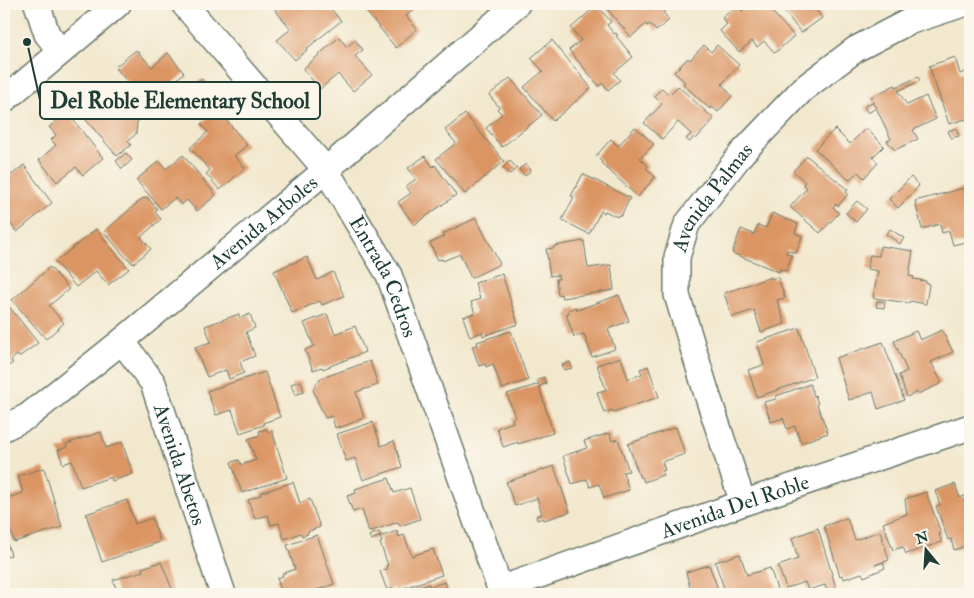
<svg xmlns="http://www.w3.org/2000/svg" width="974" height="598" font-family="'IM FELL Double Pica',serif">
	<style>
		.building { fill: #db9564 }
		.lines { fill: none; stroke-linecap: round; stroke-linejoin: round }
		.minor-casing { stroke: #69796a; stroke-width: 28 }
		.minor { stroke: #fff; stroke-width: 25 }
		.labels { text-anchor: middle; stroke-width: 5; stroke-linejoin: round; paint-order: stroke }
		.street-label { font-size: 21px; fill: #1f3d34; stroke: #fbf7ec }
		.leader { fill: none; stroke: #1f3d34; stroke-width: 2 }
		.callout-dot { fill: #1f3d34; stroke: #fbf7ec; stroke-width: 2 }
		.callout { fill: #fbf7ec; stroke: #1f3d34; stroke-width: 2 }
		.callout-label { font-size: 22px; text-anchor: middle; font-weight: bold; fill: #1f3d34 }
	</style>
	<rect width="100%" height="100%" fill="#fbf7ec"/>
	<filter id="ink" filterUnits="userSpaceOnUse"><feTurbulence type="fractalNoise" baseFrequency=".02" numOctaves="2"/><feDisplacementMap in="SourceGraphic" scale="10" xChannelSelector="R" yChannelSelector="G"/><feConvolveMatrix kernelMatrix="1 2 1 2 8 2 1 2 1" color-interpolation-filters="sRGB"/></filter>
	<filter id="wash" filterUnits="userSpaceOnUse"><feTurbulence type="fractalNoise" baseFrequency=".0096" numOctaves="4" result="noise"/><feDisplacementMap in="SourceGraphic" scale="20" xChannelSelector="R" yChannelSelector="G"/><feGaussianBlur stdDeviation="1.12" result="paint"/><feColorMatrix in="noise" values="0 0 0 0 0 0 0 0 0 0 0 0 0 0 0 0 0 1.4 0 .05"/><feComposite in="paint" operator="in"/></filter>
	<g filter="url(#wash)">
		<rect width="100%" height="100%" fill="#f2e8ce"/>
		<g id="blocks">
			<g class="building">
				<path d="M283 4H327L341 21 306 49 307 50 295 60 277 40 291 29 275 10Z"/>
				<path d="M360 4H420L406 16 417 29 396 48Z"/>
				<path d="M603 4H670L672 5 663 12 669 20 656 31 650 24 647 26 646 24 631 37Z"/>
				<path d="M751 4H765L794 36 775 53 764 41 757 47 752 41 739 52 720 31 727 24 722 18 737 5 742 11Z"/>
				<path d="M779 4H817L813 6 822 18 801 33Z"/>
				<path d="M597 5 611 22 607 25 614 34 616 33 618 35 616 36 633 57 614 73 620 80 608 90 603 83 599 86 569 50 581 40 571 28Z"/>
				<path d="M339 37 347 47 355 40 363 50 355 56 372 75 353 91 338 74 320 89 303 69Z"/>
				<path d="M552 40 591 88 553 121 524 87 543 71 531 58Z"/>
				<path d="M704 45 711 52 717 45 739 65 722 84 732 96 718 112 712 107 710 109 683 84 685 82 674 72 688 58 690 60Z"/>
				<path d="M136 50 152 67 168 53 184 73 147 105 115 67Z"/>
				<path d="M955 57 960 74 970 70V126L969 127 966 119 949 124 929 66Z"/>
				<path d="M918 77 920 81 898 91 907 105 926 96 936 119 913 130 918 139 895 150 887 141 891 139 871 97 895 85 896 87Z"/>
				<path d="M510 78 542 115 502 147 486 128 502 114 497 109 499 107 489 95Z"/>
				<path d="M202 79 208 86 202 91 196 83Z"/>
				<path d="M678 86 714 119 696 139 694 137 690 142 686 139 691 134 678 122 662 139 644 123 662 104 654 96 662 88 669 95Z"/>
				<path d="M91 91 105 107 121 94 141 119 137 122 136 134 128 141 131 145 117 156 74 106Z"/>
				<path d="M872 102 876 108 868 113 864 107Z"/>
				<path d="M217 109 247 145 234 156 245 168 220 190 206 174 210 170 190 148 208 132 201 124Z"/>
				<path d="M67 112 103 158 83 175 76 167 57 182 39 160 56 145 51 140 56 135 49 127Z"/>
				<path d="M465 114 504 161 465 194 436 159 456 143 445 130Z"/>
				<path d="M635 127 654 144 640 158 648 166 646 168 655 177 638 197 601 163 602 162 596 156 611 139 618 146Z"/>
				<path d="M866 128 884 146 873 157 878 163 864 178 858 172 849 180 815 149 835 129 850 144Z"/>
				<path d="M956 128 959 136 951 138 948 131Z"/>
				<path d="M126 153 132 160 122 169 116 161Z"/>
				<path d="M183 155 216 195 197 211 187 200 181 205 175 198 161 209 136 180 159 161 166 169Z"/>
				<path d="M425 156 433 167 435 165 456 195 414 225 398 202 411 193 406 186 416 179 408 168Z"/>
				<path d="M807 156 848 190 846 192 848 194 838 206 836 204 833 207 839 213 820 233 790 207 807 188 803 184 805 182 793 171Z"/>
				<path d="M510 161 517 168 510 174 503 168Z"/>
				<path d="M526 164 531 170 525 176 519 169Z"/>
				<path d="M24 165 52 203 17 232 7 219 9 217 4 211V175L10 183 8 178Z"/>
				<path d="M583 174 630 198 621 216 618 215 617 217 605 211 604 213 601 211 589 234 562 220 574 197 571 196Z"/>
				<path d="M911 177 919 186 898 208 889 199Z"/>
				<path d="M964 188 970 210V241L953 245 949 231 942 233 940 224 922 229 915 201Z"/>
				<path d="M147 197 157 209 155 212 161 219 141 237 151 249 133 264 128 258 127 259 104 232 143 198 144 199Z"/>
				<path d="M857 201 867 209 856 222 846 213Z"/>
				<path d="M772 213 798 224 795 233 802 236 796 253 787 250 786 253 792 255 786 271 780 269 779 272 732 253 741 229 754 234 758 225 766 228Z"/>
				<path d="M476 218 500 264 471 278 460 254 443 261 442 259 438 260 430 243 445 236 443 234Z"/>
				<path d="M96 229 129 269 108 285 96 271 76 287 55 262Z"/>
				<path d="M890 229 904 238 900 244 886 234Z"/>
				<path d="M584 241 588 268 611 265 614 290 562 298 561 294 558 295 556 279H559L558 275 550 276 546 249 554 248V246Z"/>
				<path d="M880 246 913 251 909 276 914 277 913 279 926 281V283L929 284 926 304 910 301 909 303 873 298 878 271 867 269 870 255 879 256Z"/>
				<path d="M307 257 317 280 333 272 344 296 322 305 320 301 292 313 274 271Z"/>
				<path d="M50 267 69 289 49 306 64 323 46 339 12 300Z"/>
				<path d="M502 274 518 324 483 336 482 332 470 337 463 317 475 313 471 302 480 299 475 283Z"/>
				<path d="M771 277 772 279 778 277 785 298 777 300 785 324 761 332 754 310 732 317 724 293Z"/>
				<path d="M619 295 629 321 608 329 615 349 592 357 584 334 574 337 566 314 569 313 568 310 576 307 577 310Z"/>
				<path d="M4 300 38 343 19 357 17 355 11 360 13 363 4 369Z"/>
				<path d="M877 301 885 302 884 308 876 307Z"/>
				<path d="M239 314 240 318 250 314 255 328 246 332 255 356 240 362 244 373 229 379 226 370 207 377 195 347 211 342 205 326Z"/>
				<path d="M327 314 335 334 355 326 365 352 323 369 322 367 313 370 305 350 314 346 304 323Z"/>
				<path d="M799 328 815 377 757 397 748 370 764 365 757 342Z"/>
				<path d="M942 330 953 352 931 362 942 383 918 394 917 392 907 397 899 375 907 371 894 341 916 331 920 340Z"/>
				<path d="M511 331 528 380 502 389 493 364 486 367 485 364 479 366 472 346 478 345 477 342Z"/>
				<path d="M883 342 904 400 878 409 873 392 849 400 836 358Z"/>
				<path d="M621 357 628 379 642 374 640 369 648 366 659 397 613 412 612 410 604 413 597 392 606 390 597 365Z"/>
				<path d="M370 361 378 385 356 392 364 418 339 428V426L335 428 332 416 325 418 315 395 313 390 317 382 320 381 319 379Z"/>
				<path d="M570 362 572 368 564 370 562 365Z"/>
				<path d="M265 372 280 417 263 423 264 425 240 433 232 410 216 415 207 391Z"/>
				<path d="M544 377 546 384 539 386 553 433 518 444V442L503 447 497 428 513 422 512 419 515 417 507 394 539 384 537 380Z"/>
				<path d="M301 381 304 392 295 395 291 384Z"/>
				<path d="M810 384 814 396 815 395 818 404H817L818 407 828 433 801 443 795 426 787 429 783 418 771 422 764 402 776 399V396Z"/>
				<path d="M373 422 381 446 394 441 402 467 363 480 355 458 346 461 337 434Z"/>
				<path d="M676 427 685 454 662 462 665 470 662 471 663 475 644 482 642 477 640 478 628 444Z"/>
				<path d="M267 429 268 433 272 431 287 478 242 493 231 462 239 460 241 465 256 460 248 439 260 435 259 431Z"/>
				<path d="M101 432 106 448 122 442 133 474 112 481 111 477 81 487 72 461 63 464 58 450 67 447 66 444Z"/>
				<path d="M610 433 612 441 618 439 629 471 623 472 629 490 604 498 599 484 590 487 587 479 572 484 563 456 587 448 584 441Z"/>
				<path d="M554 466 570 512 544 520 543 518 537 520 536 516 542 514 537 498 515 506 506 482Z"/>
				<path d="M44 468 62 527 14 542 4 510V499L23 493 18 476Z"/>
				<path d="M389 478 394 493 410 488 420 519 400 526 398 522 369 532 362 509 353 512 347 496 356 493 355 489Z"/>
				<path d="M293 482 300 503 310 499 320 527 307 532 308 534 302 536 301 533 284 539 279 523 271 525 268 515 255 519 248 500 261 495 260 493Z"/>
				<path d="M955 484 960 498 969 494 970 498V544L954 550 951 539 948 540 936 506 940 505 935 491Z"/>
				<path d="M926 492 941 533 939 534 942 542 906 554 903 547 893 550 883 523 907 514 905 499Z"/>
				<path d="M127 500 135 524 152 518 160 542 102 562 86 514Z"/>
				<path d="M847 518 855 540 880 531 889 560 875 565 883 562 885 568 864 577 862 573 844 579 842 575 840 576 824 526Z"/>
				<path d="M818 528 837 591 828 594 825 585 808 590 805 582 786 588 778 566 798 559 792 538Z"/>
				<path d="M397 531 399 537 404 535 412 556 433 549 442 575 395 591 394 588 387 590 380 571 387 569 386 565H388L380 543 382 542 380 537Z"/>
				<path d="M379 532 381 536 371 540 369 536Z"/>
				<path d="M4 534 11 555 4 558Z"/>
				<path d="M317 535 334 584 305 594H282L277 578 283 576 282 574 295 569 287 545Z"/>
				<path d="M740 554 747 575 770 568 778 592 771 594H726L715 562Z"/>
				<path d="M161 562 173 591 163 594H118L113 580 143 571 142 568Z"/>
				<path d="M709 565 720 594H673L690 588 686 572Z"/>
				<path d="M445 582 449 594H400L429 584V587Z"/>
				<path d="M8 589 10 594H4V590Z"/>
				<path d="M77 589 79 594H64Z"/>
			</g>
		</g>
	</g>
	<g filter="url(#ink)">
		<use href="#blocks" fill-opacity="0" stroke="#69796a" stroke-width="1"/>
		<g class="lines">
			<g class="minor-casing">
				<g id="minor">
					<path d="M37 4 47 34 61 52"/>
					<path id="s1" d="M184 4 326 170 389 275 502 594"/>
					<path d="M4 100 118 4"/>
					<path id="s2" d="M122 341 153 383 223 594"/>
					<path id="s3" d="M4 428 28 416 122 341 326 170 517 4"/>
					<path id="s4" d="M743 503 706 391 677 295V257L687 224 742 153 803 89 856 49 908 22 963 4"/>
					<path id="s5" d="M500 589 743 503 970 427"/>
				</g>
			</g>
			<use href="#minor" class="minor"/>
		</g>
	</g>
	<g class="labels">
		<g class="street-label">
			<text dy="7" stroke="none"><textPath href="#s4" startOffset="326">Avenida Palmas</textPath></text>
			<text dy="7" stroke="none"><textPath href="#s3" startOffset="332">Avenida Arboles</textPath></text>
			<text dy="7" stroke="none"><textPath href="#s1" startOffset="340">Entrada Cedros</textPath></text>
			<text dy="7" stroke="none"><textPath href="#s2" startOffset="138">Avenida Abetos</textPath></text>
			<text dy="7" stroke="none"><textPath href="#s5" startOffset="249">Avenida Del Roble</textPath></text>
		</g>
	</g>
	<path class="leader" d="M27 42L40 100"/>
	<circle class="callout-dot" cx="27" cy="42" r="5"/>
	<rect class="callout" x="40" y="82" width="280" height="37" rx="5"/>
	<g class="callout-label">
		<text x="180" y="108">Del Roble Elementary School</text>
	</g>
	<rect width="974" height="598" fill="none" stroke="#fbf7ec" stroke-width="20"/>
	<g transform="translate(926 550) rotate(342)" stroke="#fbf7ec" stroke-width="4" paint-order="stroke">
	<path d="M0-4L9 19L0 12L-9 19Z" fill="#1f3d34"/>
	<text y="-8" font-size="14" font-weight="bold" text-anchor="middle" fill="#1f3d34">N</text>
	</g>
</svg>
